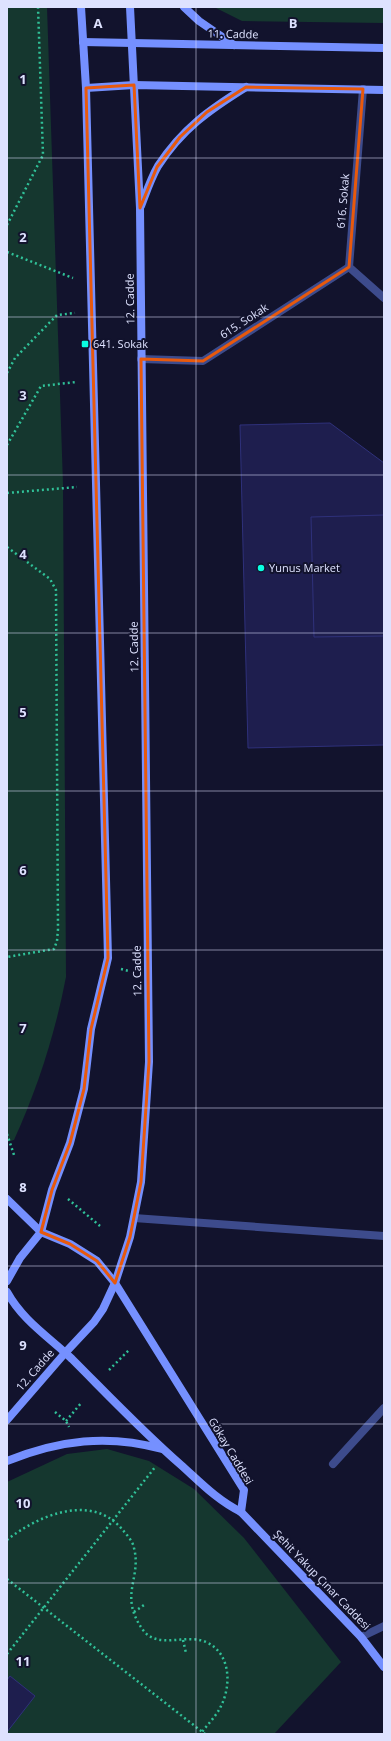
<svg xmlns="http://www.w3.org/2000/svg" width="391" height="1741" font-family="'Open Sans',sans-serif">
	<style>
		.green { fill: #15372f }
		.building { fill: #1e1e4e; stroke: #2f317b }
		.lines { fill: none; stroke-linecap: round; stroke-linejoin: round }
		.path { stroke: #30c198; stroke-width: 2.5; stroke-dasharray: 2 3; stroke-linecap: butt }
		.lane { stroke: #3d4b8c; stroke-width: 8 }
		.street { stroke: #3d4b8c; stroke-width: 8 }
		.secondary { stroke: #7590ff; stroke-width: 8 }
		.marked { fill: none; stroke: #e8590c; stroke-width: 3; stroke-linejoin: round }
		.grid { fill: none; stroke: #dee2ff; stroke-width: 1; stroke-opacity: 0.55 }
		.poi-dot { fill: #0affe2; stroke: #12132d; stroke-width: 1.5 }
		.labels { text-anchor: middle; stroke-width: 4; stroke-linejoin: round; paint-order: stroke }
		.street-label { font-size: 11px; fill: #dee2ff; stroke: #12132d }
		.poi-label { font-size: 11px; fill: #dee2ff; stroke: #12132d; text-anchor: start }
		.grid-label { font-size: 13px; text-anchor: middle; font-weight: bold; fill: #dee2ff; stroke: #12132d; stroke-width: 4; stroke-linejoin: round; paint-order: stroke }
	</style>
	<rect width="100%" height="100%" fill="#12132d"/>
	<g class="green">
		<path d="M7 7H47L63 484 66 977C55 1034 38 1087 14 1140L7 1142Z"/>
		<path d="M214 7H384V23L242 21Z"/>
		<path d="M107 1449 149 1461 194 1489 244 1538 341 1662 274 1734H7V1482L67 1454Z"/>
	</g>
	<g class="building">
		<path d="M330 423 384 463V745L248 748 240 425Z"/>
		<path d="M384 515V636L314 637 311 517Z"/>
		<path d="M10 1676 35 1696 7 1732V1680Z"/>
	</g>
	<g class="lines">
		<g class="path">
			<path d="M7 225 43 155 38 7"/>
			<path d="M7 252 73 278"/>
			<path d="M7 373 15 358 57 315 75 313"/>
			<path d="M7 445 41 386 76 382"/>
			<path d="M7 493 77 487"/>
			<path d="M7 547 50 579 56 590 58 929 57 941 54 949 7 957"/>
			<path d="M121 969 129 971"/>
			<path d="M7 1134 14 1155"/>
			<path d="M68 1199 100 1226"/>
			<path d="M109 1370 129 1350"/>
			<path d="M55 1412 66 1421 69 1427"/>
			<path d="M66 1421 82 1402"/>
			<path d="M7 1540C37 1516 90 1493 121 1528 126 1534 133 1541 134 1548 142 1579 118 1595 143 1630 158 1650 186 1633 206 1642 231 1653 232 1686 220 1708 216 1716 208 1724 202 1732"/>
			<path d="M7 1579 205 1734"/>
			<path d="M134 1612 144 1605"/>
			<path d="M183 1640 186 1653"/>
			<path d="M7 1654 156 1466"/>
		</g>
		<path class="lane" d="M333 1464 384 1408"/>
		<g class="street">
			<path d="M363 89 349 267 384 298"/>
			<path d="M141 359 203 361 349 267"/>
			<path d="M134 1218 384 1236"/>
			<path d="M361 1637 384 1626"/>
		</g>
		<g class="secondary">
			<path d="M184 7 199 21 234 45"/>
			<path d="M83 42 384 48"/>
			<path d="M86 88 134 85 384 90"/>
			<path d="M141 206C146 193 151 178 158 166 182 129 209 110 246 87"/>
			<path d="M7 1199 41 1232 70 1244 97 1261 115 1283 244 1490 241 1512"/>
			<path d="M7 1281 20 1258 41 1232 52 1190 70 1143 84 1089 91 1029 108 958 86 88 81 7"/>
			<path d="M7 1292C23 1321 49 1337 72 1359 108 1395 143 1432 181 1465 201 1483 217 1500 241 1512L361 1637 384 1667"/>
			<path d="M7 1420 65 1353 94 1322 103 1309 115 1283 130 1237 141 1182 149 1062 140 208 130 7"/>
			<path d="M7 1461C59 1440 108 1434 162 1449"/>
		</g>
	</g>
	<path class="marked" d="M134 85 140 208 157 167 180 137 207 112 246 87 363 89 349 267 203 361 141 359 149 1062 141 1182 130 1237 115 1283 97 1261 70 1244 41 1232 52 1190 70 1143 84 1089 91 1029 108 958 86 88Z"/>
	<path class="grid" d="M196 7V1734M7 158H384M7 317H384M7 475H384M7 633H384M7 791H384M7 950H384M7 1108H384M7 1266H384M7 1424H384M7 1583H384"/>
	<g class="poi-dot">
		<rect x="81" y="340" width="8" height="8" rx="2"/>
		<circle cx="261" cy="568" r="4"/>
	</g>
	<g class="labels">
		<g class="street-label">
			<text transform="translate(233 34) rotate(1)" y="4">11. Cadde</text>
			<text transform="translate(343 201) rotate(-85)" y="4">616. Sokak</text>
			<text transform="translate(130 299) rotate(-91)" y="4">12. Cadde</text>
			<text transform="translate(244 321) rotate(-33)" y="4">615. Sokak</text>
			<text transform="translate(134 647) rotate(-91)" y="4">12. Cadde</text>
			<text transform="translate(137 971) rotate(-91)" y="4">12. Cadde</text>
			<text transform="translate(35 1370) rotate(-49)" y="4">12. Cadde</text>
			<text transform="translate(231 1451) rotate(59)" y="4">Gökay Caddesi</text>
			<text transform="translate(322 1580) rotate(46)" y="4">Şehit Yakup Çınar Caddesi</text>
		</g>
		<g class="poi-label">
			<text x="93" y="348">641. Sokak</text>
			<text x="269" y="572">Yunus Market</text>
		</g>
	</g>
	<g class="grid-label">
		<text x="98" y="28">A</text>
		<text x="293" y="28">B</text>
		<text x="23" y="84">1</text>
		<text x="23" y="242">2</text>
		<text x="23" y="400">3</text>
		<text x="23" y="559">4</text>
		<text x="23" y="717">5</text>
		<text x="23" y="875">6</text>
		<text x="23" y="1033">7</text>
		<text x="23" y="1192">8</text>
		<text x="23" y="1350">9</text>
		<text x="23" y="1508">10</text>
		<text x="23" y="1666">11</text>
	</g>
	<rect width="391" height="1741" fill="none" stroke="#dee2ff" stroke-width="16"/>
</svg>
